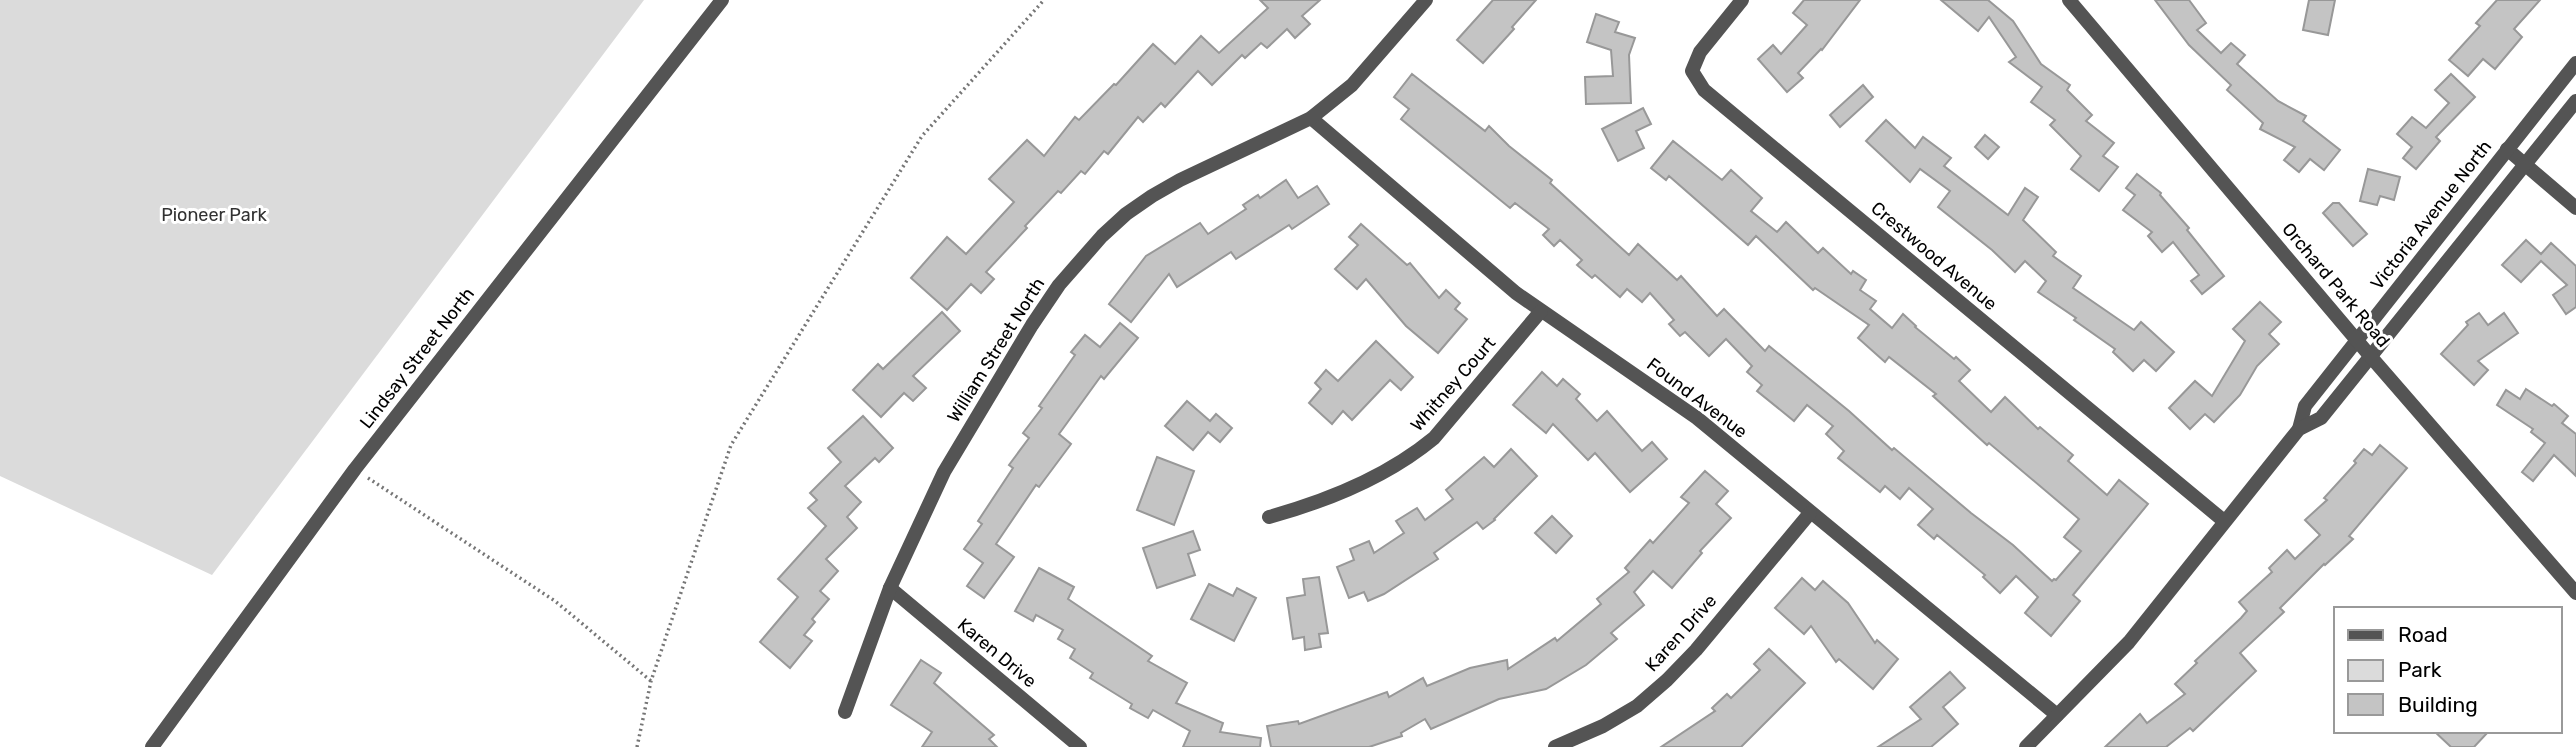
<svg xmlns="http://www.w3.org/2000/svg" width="2576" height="747" font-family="Rubik,sans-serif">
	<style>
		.green { fill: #dbdbdb }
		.building { fill: #c4c4c4; stroke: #989898; stroke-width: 2 }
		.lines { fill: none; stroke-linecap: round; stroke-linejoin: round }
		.path { stroke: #767676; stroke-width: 3.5; stroke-dasharray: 2 3.5; stroke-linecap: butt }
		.minor { stroke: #545454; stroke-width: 14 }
		.tertiary { stroke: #545454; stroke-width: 14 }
		.labels { text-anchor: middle; stroke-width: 6; stroke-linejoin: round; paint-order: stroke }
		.park-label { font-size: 18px; fill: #323232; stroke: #fff }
		.street-label { font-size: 18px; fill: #000; stroke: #fff }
	</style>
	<rect width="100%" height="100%" fill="#fff"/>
	<path class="green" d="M0 0H644L212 575 0 476Z"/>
	<g class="building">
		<path d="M1260 0H1320L1302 16 1310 24 1295 38 1287 29 1267 48 1261 43 1245 58 1242 55 1212 85 1198 71 1165 107 1161 103 1143 122 1138 117 1108 154 1104 151 1085 174 1081 171 1061 193 1058 191 1025 226 1027 228 986 272 994 279 981 293 971 284 947 310 911 278 947 237 966 254 1014 202 989 179 1027 140 1044 156 1075 117 1079 120 1114 84 1116 85 1153 44 1175 64 1201 36 1219 53 1268 8Z"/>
		<path d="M1493 0H1536L1512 27 1514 29 1483 63 1457 40Z"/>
		<path d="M1804 0H1860L1822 50 1821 49 1798 73 1803 78 1787 92 1758 59 1773 45 1781 54 1807 25 1793 13Z"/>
		<path d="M1941 0H1988L2013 21 2041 64 2070 85 2067 90 2092 115 2086 121 2114 143 2103 156 2118 167 2099 191 2071 169 2081 156 2050 125 2055 120 2031 102 2042 87 2009 62 2016 57 1989 17 1978 31Z"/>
		<path d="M2155 0H2189L2206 23 2197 30 2221 53 2231 43 2245 55 2237 64 2278 101 2306 116 2303 121 2340 150 2324 170 2310 159 2299 172 2284 160 2295 147 2260 129 2263 123 2227 90 2231 85 2189 45Z"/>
		<path d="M2309 0H2335L2328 35 2303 30Z"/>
		<path d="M2497 0H2540L2514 29 2522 37 2495 69 2483 59 2468 76 2449 60 2480 26 2476 23Z"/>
		<path d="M1596 14 1619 22 1615 32 1635 38 1629 55 1631 103 1586 104 1585 77 1613 76 1611 50 1587 42Z"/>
		<path d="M1412 74 1485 131 1489 126 1509 146 1552 180 1550 183 1629 255 1638 244 1677 280 1681 276 1717 316 1724 309 1765 351 1769 346 1849 411 1892 450 1894 448 1971 513 2013 545 2052 581 2054 579 2056 580 2081 551 2064 537 2079 519 1989 443 1987 445 1933 396 1936 394 1889 357 1885 362 1858 338 1869 325 1815 288 1813 290 1756 236 1748 245 1669 176 1666 180 1651 168 1673 141 1722 180 1731 170 1762 198 1751 211 1777 232 1786 222 1818 253 1823 248 1851 274 1853 271 1866 280 1860 290 1876 301 1870 309 1892 328 1903 314 1916 326 1915 327 1954 359 1956 357 1970 370 1959 381 1991 412 2005 397 2038 429 2040 427 2073 455 2068 461 2107 495 2119 480 2148 504 2073 595 2080 601 2051 636 2025 613 2038 597 2016 576 2000 593 1983 577 1985 575 1937 535 1934 539 1918 525 1933 509 1909 488 1900 499 1885 486 1880 492 1838 458 1844 451 1826 434 1833 426 1807 405 1794 421 1757 391 1762 385 1747 372 1752 366 1726 339 1709 356 1685 332 1680 336 1669 324 1674 320 1650 293 1642 302 1627 289 1620 297 1595 275 1592 278 1577 265 1582 260 1560 240 1554 246 1543 235 1549 229 1515 203 1510 208 1401 119 1409 109 1394 97Z"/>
		<path d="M2451 74 2475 97 2436 137 2440 141 2416 169 2403 158 2412 147 2397 134 2412 117 2426 128 2449 103 2435 90Z"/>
		<path d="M1863 85 1873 97 1840 127 1830 115Z"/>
		<path d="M1643 108 1651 124 1636 131 1644 148 1618 161 1602 129Z"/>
		<path d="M1886 120 1915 148 1923 137 1951 158 1944 166 2008 215 2025 188 2038 197 2023 220 2056 252 2053 256 2081 276 2073 288 2134 330 2141 322 2174 352 2156 371 2144 360 2133 371 2113 352 2115 349 2074 320 2076 318 2038 292 2046 281 2025 261 2015 272 1992 250 1938 207 1950 191 1920 169 1910 182 1866 141Z"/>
		<path d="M1985 135 1999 147 1988 159 1975 147Z"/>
		<path d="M2368 169 2400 177 2394 200 2380 196 2377 205 2360 201Z"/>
		<path d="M2137 174 2161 193 2160 195 2189 228 2187 230 2224 276 2202 294 2191 281 2199 275 2173 242 2162 252 2148 236 2152 232 2123 210 2135 195 2126 188Z"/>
		<path d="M1286 180 1298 198 1317 186 1329 204 1292 229 1289 225 1236 259 1231 252 1177 287 1169 274 1131 322 1109 304 1146 256 1200 223 1208 234 1246 209 1243 205 1258 195 1260 198Z"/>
		<path d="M2333 203H2339L2367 234 2353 246 2323 213Z"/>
		<path d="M1361 224 1407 265 1410 263 1439 298 1446 290 1460 303 1455 309 1467 319 1438 353 1406 326 1366 279 1357 289 1335 269 1358 245 1349 237Z"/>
		<path d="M2526 240 2541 254 2551 243 2576 266V307L2566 314 2553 295 2567 285 2541 261 2521 282 2502 265Z"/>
		<path d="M2260 302 2281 322 2269 334 2279 344 2257 366 2240 395 2214 422 2205 414 2190 429 2169 408 2195 381 2212 396 2245 341 2233 329Z"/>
		<path d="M942 312 960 331 913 376 926 388 913 401 904 393 881 417 853 390 878 364 883 369Z"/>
		<path d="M2479 313 2488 325 2504 313 2518 333 2478 361 2488 370 2474 385 2441 354 2468 325 2466 322Z"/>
		<path d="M1120 323 1138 338 1104 379 1101 376 1059 434 1071 444 1039 487 1036 485 996 544 1014 557 984 598 967 586 983 563 964 549 982 524 978 521 1013 468 1009 465 1029 438 1023 433 1042 408 1039 406 1075 355 1071 352 1085 335 1100 347Z"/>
		<path d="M1376 341 1413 377 1401 390 1390 380 1352 420 1343 411 1332 424 1309 403 1321 389 1315 383 1326 370 1338 381Z"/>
		<path d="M1542 372 1557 386 1563 379 1580 394 1576 399 1597 421 1607 411 1642 451 1652 442 1667 459 1630 492 1595 453 1588 460 1553 424 1546 433 1513 405Z"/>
		<path d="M2526 389 2552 406 2554 404 2568 416 2562 423 2576 434V476L2554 455 2533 481 2522 472 2545 443 2531 432 2533 429 2497 405 2506 390 2520 399Z"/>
		<path d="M1187 401 1210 421 1216 414 1232 428 1220 442 1208 432 1193 450 1165 426Z"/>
		<path d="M863 416 893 448 879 462 875 458 845 486 861 502 847 517 857 528 826 559 838 571 820 591 829 599 812 619 815 622 804 635 812 641 790 668 760 642 798 597 778 579 826 526 808 508 817 500 810 493 841 462 828 448Z"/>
		<path d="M2380 445 2407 468 2349 536 2353 539 2325 565 2324 564 2280 608 2284 612 2240 653 2256 671 2193 731 2190 728 2166 747H2105L2140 714 2147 723 2185 694 2175 684 2197 663 2195 661 2241 618 2247 611 2239 602 2272 572 2269 568 2287 550 2295 559 2320 535 2305 520 2327 500 2324 498 2356 463 2354 461 2364 449 2372 455Z"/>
		<path d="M1511 449 1537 476 1494 519 1495 520 1483 529 1477 522 1434 553 1438 559 1384 594 1368 601 1364 592 1349 598 1337 567 1354 560 1350 549 1369 541 1374 553 1404 533 1396 521 1417 508 1425 520 1453 499 1446 490 1484 457 1494 467Z"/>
		<path d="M1157 457 1194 471 1174 525 1137 510Z"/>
		<path d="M1705 471 1728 491 1716 504 1731 518 1700 551 1702 553 1672 588 1653 571 1634 592 1644 605 1611 633 1617 639 1586 665 1546 689 1499 699 1431 729 1425 719 1401 733 1402 736 1369 747H1271L1267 726 1298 721 1299 724 1387 692 1389 697 1423 678 1427 686 1470 668 1507 660 1508 669 1555 638 1557 641 1601 604 1597 599 1629 572 1625 568 1650 540 1653 543 1689 503 1681 497Z"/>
		<path d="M1552 516 1572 536 1556 553 1535 533Z"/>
		<path d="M1193 531 1200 550 1188 554 1195 575 1157 588 1143 548Z"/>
		<path d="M1039 568 1074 587 1068 599 1152 656 1148 661 1187 683 1176 703 1223 723 1220 732 1261 738 1260 747H1183L1190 731 1153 710 1148 718 1130 708 1132 704 1090 678 1093 673 1070 658 1075 649 1058 639 1063 630 1036 615 1033 621 1015 611Z"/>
		<path d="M1319 577 1328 633 1319 634 1321 647 1305 650 1304 637 1293 639 1287 598 1305 595 1303 579Z"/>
		<path d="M1802 578 1815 590 1823 581 1848 603 1875 643 1877 640 1898 659 1873 689 1839 659 1836 662 1811 626 1804 634 1775 608Z"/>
		<path d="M1209 584 1233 596 1237 588 1256 598 1234 641 1191 619Z"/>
		<path d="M1769 649 1805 683 1741 747H1661L1715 711 1712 708 1727 694 1731 698 1760 670 1754 664Z"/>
		<path d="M921 660 941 673 934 683 994 735 989 739 997 747H922L932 732 891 705Z"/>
		<path d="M1950 672 1965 688 1943 707 1958 724 1931 747H1878L1921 719 1910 707Z"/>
		<path d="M2434 731H2489L2474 747H2451Z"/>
	</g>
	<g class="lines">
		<g class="path">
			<path d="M368 478 555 601 651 681"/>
			<path d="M637 747 651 681 731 445 922 136 1044 0"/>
		</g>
		<g class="minor">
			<path d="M1742 0 1700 52 1692 71 1704 90 2224 521"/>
			<path d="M1311 118 1516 293 1697 418 2057 715"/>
			<path d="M2507 149 2576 208"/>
			<path d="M2299 429 2305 406 2576 63"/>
			<path d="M1269 517C1327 501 1387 477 1434 438L1541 311"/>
			<path d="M890 588 1080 747"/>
			<path d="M152 747 355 469 722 0"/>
			<path d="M1555 747 1603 726 1637 706 1667 680 1696 650 1810 513"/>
			<path d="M2026 747 2129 642 2299 429 2321 418 2576 101"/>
		</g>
		<g class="tertiary">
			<path d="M2069 0 2371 357 2576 593"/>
			<path d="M845 712 890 588 944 472 1032 325 1059 285 1102 236 1126 214 1152 196 1180 180 1311 118 1352 85 1426 0"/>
		</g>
	</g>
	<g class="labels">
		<g class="park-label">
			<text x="214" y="221">Pioneer Park</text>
		</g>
		<g class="street-label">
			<text transform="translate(2431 215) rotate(-52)" y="6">Victoria Avenue North</text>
			<text transform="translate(1934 256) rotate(40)" y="6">Crestwood Avenue</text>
			<text transform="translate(2336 285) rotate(50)" y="6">Orchard Park Road</text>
			<text transform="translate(996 350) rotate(-58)" y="6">William Street North</text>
			<text transform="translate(417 358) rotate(-52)" y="6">Lindsay Street North</text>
			<text transform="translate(1453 384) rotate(-49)" y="6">Whitney Court</text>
			<text transform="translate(1697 398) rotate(37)" y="6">Found Avenue</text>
			<text transform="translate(1681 633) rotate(-48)" y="6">Karen Drive</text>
			<text transform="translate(997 653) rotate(40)" y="6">Karen Drive</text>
		</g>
	</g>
	<rect x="2334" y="607" width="228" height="126" fill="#ffffff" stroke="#999999" stroke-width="2"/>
	<rect x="2348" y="630" width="35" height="10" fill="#545454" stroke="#999999" stroke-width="2"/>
	<text x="2398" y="642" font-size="21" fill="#000000">Road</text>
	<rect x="2348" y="660" width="35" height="21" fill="#dbdbdb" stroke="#999999" stroke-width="2"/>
	<text x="2398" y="677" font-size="21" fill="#000000">Park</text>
	<rect x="2348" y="694" width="35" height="21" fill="#c4c4c4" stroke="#999999" stroke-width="2"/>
	<text x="2398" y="712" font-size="21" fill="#000000">Building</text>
</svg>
